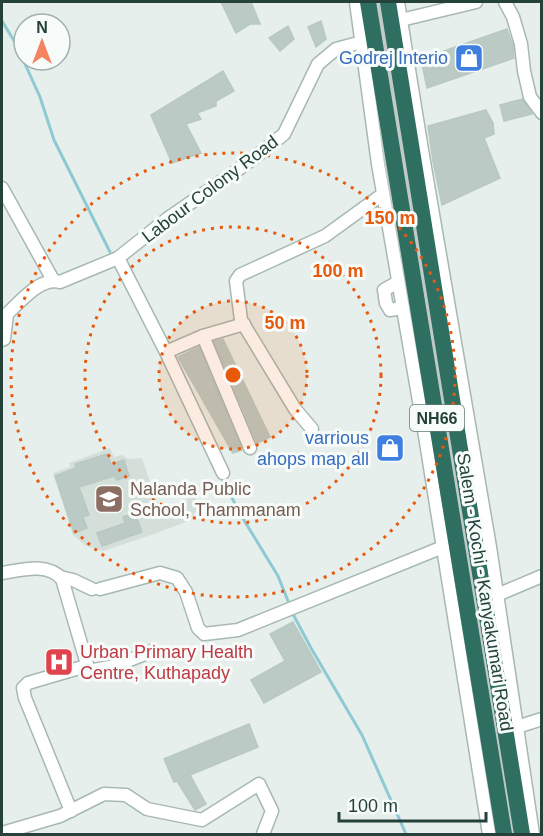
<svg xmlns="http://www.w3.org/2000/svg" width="543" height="836" font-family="Helvetica,sans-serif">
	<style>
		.built { fill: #d4dfda }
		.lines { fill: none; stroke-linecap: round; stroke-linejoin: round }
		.stream { stroke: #8ec9d4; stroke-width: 3 }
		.building { fill: #bbcac4; stroke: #b8c9c2; stroke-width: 1.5 }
		.minor-casing { stroke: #a8b8b2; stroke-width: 15 }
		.highway-casing { stroke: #c2cac8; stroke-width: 20 }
		.minor { stroke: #fff; stroke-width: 12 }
		.highway { stroke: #2f6f62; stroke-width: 16 }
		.ring { fill: none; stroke: #e8590c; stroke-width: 3; stroke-dasharray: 3 6 }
		.labels { text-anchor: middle; stroke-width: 6; stroke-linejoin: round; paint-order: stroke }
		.shield { fill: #f7fbf9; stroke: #637a73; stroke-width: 1.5 }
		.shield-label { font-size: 16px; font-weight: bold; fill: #24423a }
		.shop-label { font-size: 18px; fill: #366cbe; stroke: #f7fbf9; text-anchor: end }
		.street-label { font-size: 18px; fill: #24423a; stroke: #f7fbf9 }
		.education-label { font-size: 18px; fill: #785e54; stroke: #f7fbf9; text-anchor: start }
		.health-label { font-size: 18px; fill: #be3a42; stroke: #f7fbf9; text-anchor: start }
		.centre { fill: #e8590c; stroke: #f7fbf9; stroke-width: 3 }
		.ring-label { font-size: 18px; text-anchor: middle; font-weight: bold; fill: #e8590c; stroke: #f7fbf9; stroke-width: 6; stroke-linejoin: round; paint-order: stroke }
	</style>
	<rect width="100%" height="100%" fill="#e6efeb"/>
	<path class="built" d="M110 448 114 457 122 455 128 459 142 458 157 502 168 506 179 504 193 495 201 507 195 512 189 521 151 535 103 551 86 546 73 535 53 473 70 467 69 463Z"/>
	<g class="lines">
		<g class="stream">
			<path d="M2 21 16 44 40 97 54 140 110 252"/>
			<path d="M220 475 242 517 278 576 288 601"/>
			<path d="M294 616 311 648 362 735 406 834"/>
		</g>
	</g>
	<g class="building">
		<path d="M221 2H251L260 24H250L236 33Z"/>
		<path d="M321 21 326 39 316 47 308 27Z"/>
		<path d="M288 26 294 39 280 51 269 38Z"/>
		<path d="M507 29 513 46 514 58 427 88 421 59Z"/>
		<path d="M223 71 234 91 216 101V106L197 113 201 119 186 124 201 153 172 163 151 115Z"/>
		<path d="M522 99 532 114 504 121 500 105Z"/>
		<path d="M486 110 493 123 494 134 484 138 500 178 442 205 433 161 428 126Z"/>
		<path d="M223 339 270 437 257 443 214 341Z"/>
		<path d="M199 347 242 450 233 453 178 357Z"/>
		<path d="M107 454 111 464 124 460 129 476 117 480 114 476 79 487 89 515 83 517 87 528 74 533 55 476 76 468 75 464Z"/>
		<path d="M135 513 142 532 102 546 97 533 125 523 123 517Z"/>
		<path d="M293 622 321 672 264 703 251 680 285 661 270 634Z"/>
		<path d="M249 724 258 747 190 775 206 804 195 810 177 781 174 782 164 759Z"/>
	</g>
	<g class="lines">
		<g class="minor-casing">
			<g id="minor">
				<path d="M356 2 378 164 425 436 489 834"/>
				<path d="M398 2 422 150 490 547 533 834"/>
				<path d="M505 2 513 17 521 44 524 71 530 97 542 113"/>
				<path d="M401 20 476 2"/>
				<path d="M2 188 53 280"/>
				<path d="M118 258 166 352"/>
				<path d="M398 282 384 290 386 303 390 310 403 308"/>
				<path d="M203 336 250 448"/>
				<path d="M2 340 4 339 7 314C21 301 40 277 60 282L118 258 167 219 228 177 263 151 284 134 318 64 336 49 362 42"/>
				<path d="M312 429 295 409 241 320 236 281 240 275 325 236 383 194"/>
				<path d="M223 473 166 352 203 336 244 324"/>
				<path d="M2 573C22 570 47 562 62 579L89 671 115 666 152 651"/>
				<path d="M60 577 73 580 92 589"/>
				<path d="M100 589 160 573 177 578 186 592 198 628 204 634 238 630 443 547"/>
				<path d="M497 595 542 576"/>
				<path d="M517 727 542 719"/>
				<path d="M71 811 25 698 23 688 28 683 86 666"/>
				<path d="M2 833 60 816 104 794 126 795 147 809 202 820 259 784 272 811 263 834"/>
			</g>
		</g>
		<g class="highway-casing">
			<g id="highway">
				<path d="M368 2 504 834"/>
				<path d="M388 2 522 834"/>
			</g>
		</g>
		<use href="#minor" class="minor"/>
		<use href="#highway" class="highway"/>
	</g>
	<circle cx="233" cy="375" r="74" fill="#e8590c" fill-opacity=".12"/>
	<g class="ring">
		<circle cx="233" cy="375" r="74"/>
		<circle cx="233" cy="375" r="148"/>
		<circle cx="233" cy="375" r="222"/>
	</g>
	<defs>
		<g id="shop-square" transform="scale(1.5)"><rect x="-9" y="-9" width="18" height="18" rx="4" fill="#3f7fe0" stroke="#f7fbf9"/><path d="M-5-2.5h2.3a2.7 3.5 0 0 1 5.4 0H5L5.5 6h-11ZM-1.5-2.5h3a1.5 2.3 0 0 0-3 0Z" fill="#fff"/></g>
		<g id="school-square" transform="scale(1.5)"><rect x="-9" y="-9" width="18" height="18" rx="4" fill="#8d6e63" stroke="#f7fbf9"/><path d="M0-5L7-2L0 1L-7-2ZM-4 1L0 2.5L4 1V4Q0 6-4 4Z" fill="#fff"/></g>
		<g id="hospital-square" transform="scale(1.5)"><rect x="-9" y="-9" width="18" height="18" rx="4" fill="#e0444e" stroke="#f7fbf9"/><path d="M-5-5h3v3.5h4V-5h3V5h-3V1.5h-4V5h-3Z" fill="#fff"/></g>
	</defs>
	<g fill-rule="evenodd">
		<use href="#shop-square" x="469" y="58"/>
		<use href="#shop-square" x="390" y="448"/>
		<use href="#school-square" x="109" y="499"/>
		<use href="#hospital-square" x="59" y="662"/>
	</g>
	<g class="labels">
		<rect class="shield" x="410" y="405" width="54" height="26" rx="4.5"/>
		<g class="shield-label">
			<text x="437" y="424">NH66</text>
		</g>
		<g class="shop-label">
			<text x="448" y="64">Godrej Interio</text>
			<text x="369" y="444">varrious<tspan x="369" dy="21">ahops map all</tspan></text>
		</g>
		<g class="street-label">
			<text transform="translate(210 189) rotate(-37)" y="6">Labour Colony Road</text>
			<text transform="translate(485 592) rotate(81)" y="6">Salem - Kochi - Kanyakumari Road</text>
		</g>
		<g class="education-label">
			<text x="130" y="495">Nalanda Public<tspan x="130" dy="21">School, Thammanam</tspan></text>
		</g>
		<g class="health-label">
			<text x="80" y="658">Urban Primary Health<tspan x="80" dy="21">Centre, Kuthapady</tspan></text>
		</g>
	</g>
	<circle cx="233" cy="375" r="9" class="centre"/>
	<g class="ring-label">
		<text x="390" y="224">150 m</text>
		<text x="338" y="277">100 m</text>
		<text x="285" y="329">50 m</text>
	</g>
	<rect width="543" height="836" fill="none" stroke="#24423a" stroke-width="6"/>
	<g transform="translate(42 42)"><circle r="28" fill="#f7fbf9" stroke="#a3b1ad" stroke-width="1.5"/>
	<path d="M0-4.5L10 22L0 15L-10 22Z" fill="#f4845f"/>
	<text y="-9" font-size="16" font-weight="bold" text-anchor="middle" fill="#24423a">N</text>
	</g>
	<path d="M339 812v9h147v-9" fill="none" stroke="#24423a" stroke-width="3"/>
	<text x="348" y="812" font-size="18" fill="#24423a" stroke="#f7fbf9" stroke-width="4.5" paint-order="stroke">100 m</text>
</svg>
